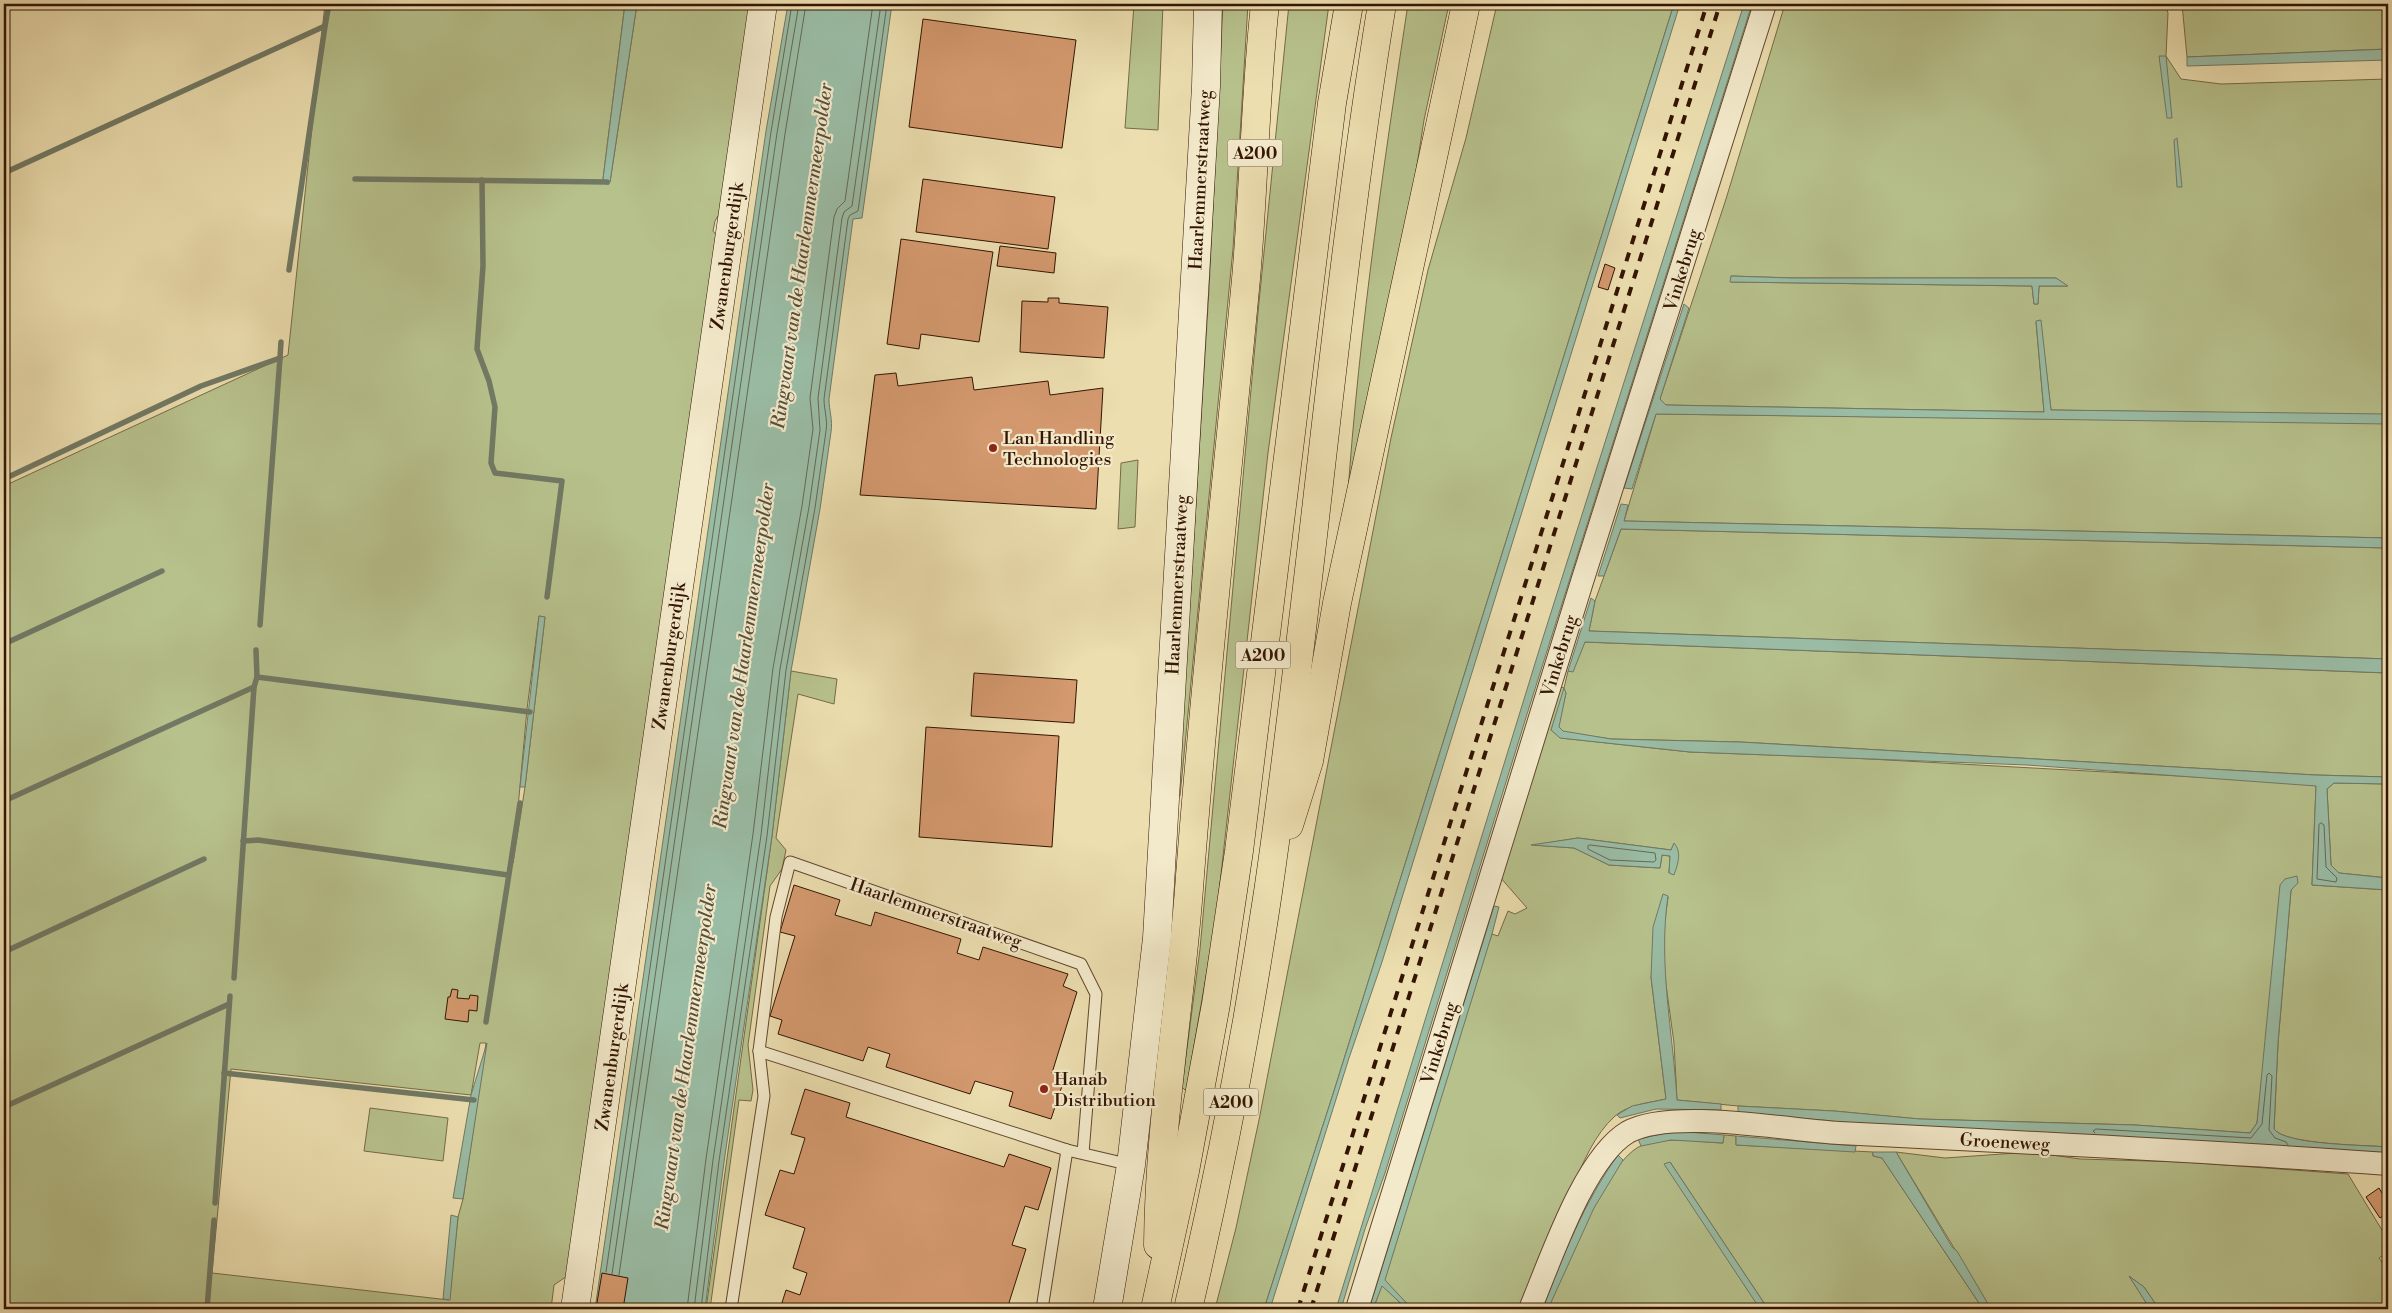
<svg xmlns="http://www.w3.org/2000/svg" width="2392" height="1313" font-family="'Libre Bodoni',serif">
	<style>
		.green { fill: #b7c18c; stroke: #766a47; fill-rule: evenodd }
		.water { fill: #9abda6; stroke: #717964 }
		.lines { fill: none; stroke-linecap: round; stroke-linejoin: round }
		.shore { stroke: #676854; stroke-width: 1 }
		.stream { stroke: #717964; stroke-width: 5.5 }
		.building { fill: #d4996e; stroke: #341402 }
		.lane-casing { stroke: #62462d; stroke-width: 13 }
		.street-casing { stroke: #62462d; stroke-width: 24 }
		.secondary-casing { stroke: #341402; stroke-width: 29 }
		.highway-casing { stroke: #341402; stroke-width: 29 }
		.lane { stroke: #f3eacb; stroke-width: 11 }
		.street { stroke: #f3eacb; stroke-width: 22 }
		.secondary { stroke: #f3eacb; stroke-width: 28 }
		.highway { stroke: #ecdeaf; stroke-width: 28 }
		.rail { stroke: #341402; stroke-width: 4; stroke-dasharray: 9 9; stroke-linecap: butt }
		.poi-dot { fill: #8f2418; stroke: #f3eacb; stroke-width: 2 }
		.labels { text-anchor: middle; stroke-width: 4.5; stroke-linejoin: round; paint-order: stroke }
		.shield { fill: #f3eacb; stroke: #6d543e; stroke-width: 1 }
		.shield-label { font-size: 16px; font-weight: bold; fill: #341402 }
		.street-label { font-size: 18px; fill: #341402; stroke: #f3eacb }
		.poi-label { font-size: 18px; fill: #341402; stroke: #f3eacb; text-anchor: start }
		.water-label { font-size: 19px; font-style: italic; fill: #584f3b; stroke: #f3eacb }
	</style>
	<rect width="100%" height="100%" fill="#ecdeaf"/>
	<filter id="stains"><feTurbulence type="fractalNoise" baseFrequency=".004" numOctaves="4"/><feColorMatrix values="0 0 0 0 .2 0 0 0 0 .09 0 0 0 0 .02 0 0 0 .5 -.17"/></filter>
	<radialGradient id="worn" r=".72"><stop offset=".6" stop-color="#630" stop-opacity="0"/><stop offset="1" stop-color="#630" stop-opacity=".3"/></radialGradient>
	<g class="green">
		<path d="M325 4H625L603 179 608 184 610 182 637 4H753L725 204 715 221 713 231 720 240 567 1276 554 1285 551 1309H4V486L288 355ZM539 616 545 617 525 787 513 863 527 709ZM480 1043H486L463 1199 458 1217 449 1300 212 1273 231 1069 471 1095Z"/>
		<path d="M1134 4H1163L1158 130 1125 128Z"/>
		<path d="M1223 4H1248L1233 249 1180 796 1178 797 1209 290Z"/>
		<path d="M1289 4H1329L1268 453 1216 919 1186 1091 1182 1087 1200 949 1259 302Z"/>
		<path d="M1408 4H1449L1424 120 1392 326 1345 539C1355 360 1381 182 1408 4Z"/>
		<path d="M1497 4H1674L1334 1091 1264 1309H1215L1236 1228 1259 1120 1391 438 1428 270 1466 138Z"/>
		<path d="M1785 4H2165L2168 13 2166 56 2181 79 2221 84 2388 79V415L2051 410 2040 320 2036 322 2044 412 1666 405 1660 399 1726 199ZM1731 276 1792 278H2056L2067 286H2039L2038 304H2034L2032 286 1731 282Z"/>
		<path d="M2182 4H2388V49L2187 57Z"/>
		<path d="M1656 414 2051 419 2388 418V538L1624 521Z"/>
		<path d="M1138 460 1135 527 1118 529 1121 463Z"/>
		<path d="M1621 529 2388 548V659L1589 631 1595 601Z"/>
		<path d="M1584 642 2388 673V777L2315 775 1740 742 1611 739 1563 732 1558 727 1566 693 1551 730 1561 738 1690 752 1851 758 2306 783 2316 786 2312 885 2388 890V1147C2366 1145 2285 1145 2274 1129L2278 1043 2291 890 2298 883 2285 879 2257 1123 2250 1133 2135 1125 1919 1119 1834 1111 1738 1106 1677 1100 1674 1043 1663 963 1664 928 1668 897 1651 977 1666 1099C1649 1103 1629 1104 1615 1116 1594 1135 1583 1163 1572 1188 1554 1228 1538 1269 1522 1309H1412L1384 1280 1488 945 1492 934 1498 936 1508 911 1515 914 1527 908 1499 876 1559 686 1564 688 1568 671H1573ZM1578 838 1671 850 1674 844 1669 873 1670 856 1662 855 1660 868 1609 865 1574 848 1534 845Z"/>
		<path d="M791 671 837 679 834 704 798 694 776 838 786 850 782 869 770 886 748 1045 753 1090 751 1101 739 1100 710 1309H706L772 836Z"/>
		<path d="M2334 783 2388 784V878L2339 873 2331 865 2327 789Z"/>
		<path d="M370 1108 448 1118 443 1161 364 1151Z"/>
		<path d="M1724 1135 1736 1136V1145L1873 1152V1156L1882 1158 1983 1309H1768L1670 1162 1760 1309H1548C1563 1274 1607 1157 1643 1145 1668 1136 1697 1142 1723 1143Z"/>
		<path d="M1896 1152 1945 1158 2031 1152 2080 1159 2184 1162 2348 1174 2388 1240V1252L2379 1258 2388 1271V1309H2159L2144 1287 2130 1277 2150 1309H1991Z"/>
		<path d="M1382 1285 1406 1309H1373Z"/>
	</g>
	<g class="water">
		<path d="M625 4H637L610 182 608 185 603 179Z"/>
		<path d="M788 4H892L862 218 853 219 829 399C829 411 833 420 831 432L820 509 791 671 772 836 724 1162 705 1309H595L766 131Z"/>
		<path d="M1674 4H1680L1451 740 1382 962 1349 1058 1270 1309H1264L1334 1091Z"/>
		<path d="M1744 4H1752L1528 711 1385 1173 1365 1229 1341 1309H1336L1541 644Z"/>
		<path d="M2388 49V60L2187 66V57Z"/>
		<path d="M2159 56H2166L2172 118H2167Z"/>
		<path d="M2177 138 2182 187H2177L2174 140Z"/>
		<path d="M1731 276 1792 278H2056L2068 286H2039L2038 304H2034L2032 286 1730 282Z"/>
		<path d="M1684 304 1689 308 1660 399 1666 405 2044 412 2036 321 2041 320 2051 410 2388 414V424L1656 414 1632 489 1624 488Z"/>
		<path d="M1621 504 1628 505 1624 521 2388 538V548L1621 529 1604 576H1598Z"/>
		<path d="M1591 598 1595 601 1589 631 2388 659V673L1585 642 1573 672 1568 671Z"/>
		<path d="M539 616 545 617 525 787H520Z"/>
		<path d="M1564 688 1566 693 1559 727 1563 731 1611 739 1740 742 2315 775 2388 777V784L2334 783 2327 789 2331 865 2339 873 2388 878V890L2312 885 2316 786 2027 765 1690 752 1560 738 1551 730Z"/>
		<path d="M1578 838 1671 850 1674 843C1682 852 1678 864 1674 875L1669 873 1670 856 1662 855 1660 868 1609 865 1574 848 1531 845Z"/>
		<path d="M2297 876 2298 883 2291 890 2278 1043 2274 1129C2285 1145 2366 1145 2388 1147V1156L1841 1122 1835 1126 1833 1121 1738 1113V1106L1834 1111 1920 1119 2135 1125 2250 1133 2257 1123 2280 885 2285 879Z"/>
		<path d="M1663 894 1668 896C1658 964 1673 1032 1677 1100L1721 1104V1110L1656 1109 1620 1118 1617 1115 1632 1106 1666 1099 1651 977 1653 927Z"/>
		<path d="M1494 906 1499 907 1492 934 1385 1280 1412 1309H1407L1382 1286 1373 1309H1369Z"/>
		<path d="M487 1043 463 1199 453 1198 471 1095Z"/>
		<path d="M1674 1131 1724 1135 1723 1143 1671 1140 1641 1146 1638 1139Z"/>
		<path d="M1736 1136 1856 1146 1855 1152 1736 1145Z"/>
		<path d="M1873 1152H1896L1952 1247 1957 1251 1991 1309H1983L1882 1158 1873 1156Z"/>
		<path d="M1618 1155 1623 1160 1594 1208 1548 1309H1541C1564 1255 1584 1202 1618 1155Z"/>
		<path d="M1670 1162 1768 1309H1760L1664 1164Z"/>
		<path d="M451 1215 458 1217 450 1300 443 1299Z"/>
		<path d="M2129 1276 2144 1287 2159 1309H2150Z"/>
	</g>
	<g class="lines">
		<g class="shore">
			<path d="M2321 823 2324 825 2326 867 2337 878 2336 882 2317 879 2319 825Z"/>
			<path d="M1590 845 1655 853 1656 860 1654 862 1610 860 1588 849V846Z"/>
			<path d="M2095 1133 2093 1131 2096 1129 2251 1138 2262 1124 2267 1075 2269 1073 2272 1076 2269 1130 2275 1138 2286 1142 2288 1145"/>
			<path d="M606 1272 771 132 792 4"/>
			<path d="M612 1274 777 133 799 4"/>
			<path d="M619 1275 785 134 806 4"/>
			<path d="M687 1309 706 1159 753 834 773 668 802 506 813 429 810 398 834 217 837 209 845 201 873 4"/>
			<path d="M694 1309 713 1160 761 835 780 669 809 507 820 430 818 398 842 218 844 212 852 206 881 4"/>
			<path d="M701 1309 719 1161 767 836 786 670 815 508 826 431C828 420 824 410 824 399L848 219 850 215 858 211 887 4"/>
		</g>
		<g class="stream">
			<path d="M4 173 325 26 329 4"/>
			<path d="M355 179 607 182"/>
			<path d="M482 180 483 266 477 349 489 381 495 407 491 463 495 473 562 481 547 597"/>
			<path d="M289 270 325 26"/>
			<path d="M4 479 201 386 280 358 281 342"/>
			<path d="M260 625 280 358"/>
			<path d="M4 644 162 571"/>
			<path d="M257 677 530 712"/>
			<path d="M4 801 254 687"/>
			<path d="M243 841 258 840 508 875"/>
			<path d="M4 952 204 859"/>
			<path d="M234 978 254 687 257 677 256 650"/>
			<path d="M486 1022 520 803"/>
			<path d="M224 1073 474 1100"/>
			<path d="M4 1107 229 1004"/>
			<path d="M215 1203 230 996"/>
			<path d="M207 1309 214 1220"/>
		</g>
	</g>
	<g class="building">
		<path d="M1020 4H1061L1060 9Z"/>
		<path d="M923 19 1076 40 1062 148 909 127Z"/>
		<path d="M923 179 1055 197 1048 249 916 232Z"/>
		<path d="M901 239 993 252 979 342 921 334 919 349 887 344Z"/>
		<path d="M1000 246 1056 253 1054 273 997 266Z"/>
		<path d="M1605 264 1615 268 1608 290 1598 287Z"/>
		<path d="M1048 298H1059V303L1108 307 1104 358 1020 352 1022 301 1048 302Z"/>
		<path d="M896 373 898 386 972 377 974 390 1048 381 1050 395 1103 388 1096 509 860 495 875 375Z"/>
		<path d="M974 673 1077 680 1074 723 971 716Z"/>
		<path d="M926 727 1059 736 1052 847 919 837Z"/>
		<path d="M794 885 840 900 835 915 871 926 875 912 961 939 957 953 979 960 983 947 1068 974 1063 986 1077 992 1052 1073 1065 1077 1051 1119 1009 1106 1013 1092 975 1081 970 1094 886 1067 890 1054 868 1047 863 1061 778 1034 782 1020 770 1016 795 936 780 932Z"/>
		<path d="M452 989 458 990 457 998 469 999 470 995 478 996 477 1011 469 1010 468 1022 445 1019 448 997H450Z"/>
		<path d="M805 1089 850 1103 846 1117 1004 1167 1009 1154 1051 1168 1038 1210 1025 1206 1012 1245 1026 1249 1007 1309H780L786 1290 800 1295 807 1273 793 1268 805 1228 765 1215 780 1170 794 1174 805 1138 791 1134Z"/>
		<path d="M2379 1188 2388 1203V1213L2380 1218 2366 1197Z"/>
		<path d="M602 1273 628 1278 623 1309H596Z"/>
	</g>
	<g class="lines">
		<g class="lane-casing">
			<g id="lane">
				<path d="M759 1051 1067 1150 1131 1165"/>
				<path d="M731 1309 764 1096 759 1051 776 917 790 862 1081 964 1096 994 1083 1153"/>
				<path d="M1042 1309 1067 1150"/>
			</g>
		</g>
		<g class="street-casing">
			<g id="street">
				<path d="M1357 1309 1581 585 1765 4"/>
				<path d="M1530 1309C1550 1262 1584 1158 1628 1132 1671 1108 1787 1130 1839 1133 2022 1142 2205 1151 2388 1164"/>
			</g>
		</g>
		<g class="secondary-casing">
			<g id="secondary">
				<path d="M575 1309 763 4"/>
				<path d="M1107 1309 1131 1165 1157 938 1206 86 1208 4"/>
			</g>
		</g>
		<g class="highway-casing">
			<g id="highway">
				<path d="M1289 825 1309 761 1337 603 1466 4"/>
				<path d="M1158 1245C1159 1125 1180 1008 1189 889 1204 685 1227 482 1246 279 1254 187 1255 95 1265 4"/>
				<path d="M1155 1309 1185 1171 1216 1004 1239 851 1332 103 1349 4"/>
				<path d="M1188 1309C1220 1172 1247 1032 1268 892 1311 597 1334 299 1382 4"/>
			</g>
		</g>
		<use href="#lane" class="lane"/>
		<use href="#street" class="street"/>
		<use href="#secondary" class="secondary"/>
		<use href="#highway" class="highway"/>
		<g class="rail">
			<path d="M1298 1309 1707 4"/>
			<path d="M1311 1309 1720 4"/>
		</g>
	</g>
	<g class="poi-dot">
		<circle cx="993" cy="448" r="5"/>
		<circle cx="1044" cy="1089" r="5"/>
	</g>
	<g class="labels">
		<g class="shield">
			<rect x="1227.5" y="139.5" width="55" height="27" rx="4"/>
			<rect x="1235.5" y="641.5" width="55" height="27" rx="4"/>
			<rect x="1203.5" y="1088.5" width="55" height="27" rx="4"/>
		</g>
		<g class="shield-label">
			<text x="1255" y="159">A200</text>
			<text x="1263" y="661">A200</text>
			<text x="1231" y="1108">A200</text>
		</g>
		<g class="street-label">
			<text transform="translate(1200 180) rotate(-87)" y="6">Haarlemmerstraatweg</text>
			<text transform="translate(727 256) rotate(-82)" y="6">Zwanenburgerdijk</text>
			<text transform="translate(1682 270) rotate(-73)" y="6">Vinkebrug</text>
			<text transform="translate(1177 585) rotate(-87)" y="6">Haarlemmerstraatweg</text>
			<text transform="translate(669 656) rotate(-82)" y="6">Zwanenburgerdijk</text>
			<text transform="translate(1559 656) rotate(-73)" y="6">Vinkebrug</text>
			<text transform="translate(936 913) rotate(19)" y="6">Haarlemmerstraatweg</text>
			<text transform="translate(1439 1043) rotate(-73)" y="6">Vinkebrug</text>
			<text transform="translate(612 1057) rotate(-82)" y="6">Zwanenburgerdijk</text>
			<text transform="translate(2005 1142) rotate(3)" y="6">Groeneweg</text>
		</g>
		<g class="poi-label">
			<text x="1003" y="444">Lan Handling<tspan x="1003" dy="21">Technologies</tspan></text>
			<text x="1054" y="1085">Hanab<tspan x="1054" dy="21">Distribution</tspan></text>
		</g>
		<g class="water-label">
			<text transform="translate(801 256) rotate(-82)" y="7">Ringvaart van de Haarlemmermeerpolder</text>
			<text transform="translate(743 656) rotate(-82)" y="7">Ringvaart van de Haarlemmermeerpolder</text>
			<text transform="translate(685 1057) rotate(-82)" y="7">Ringvaart van de Haarlemmermeerpolder</text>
		</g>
	</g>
	<rect width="2392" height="1313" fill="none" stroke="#ecdeaf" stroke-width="20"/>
	<rect x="5" y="5" width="2382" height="1303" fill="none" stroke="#341402" stroke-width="2.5"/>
	<rect x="10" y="10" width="2372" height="1293" fill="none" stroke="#341402"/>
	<rect width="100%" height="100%" filter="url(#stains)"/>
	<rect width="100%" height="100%" fill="url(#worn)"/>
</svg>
